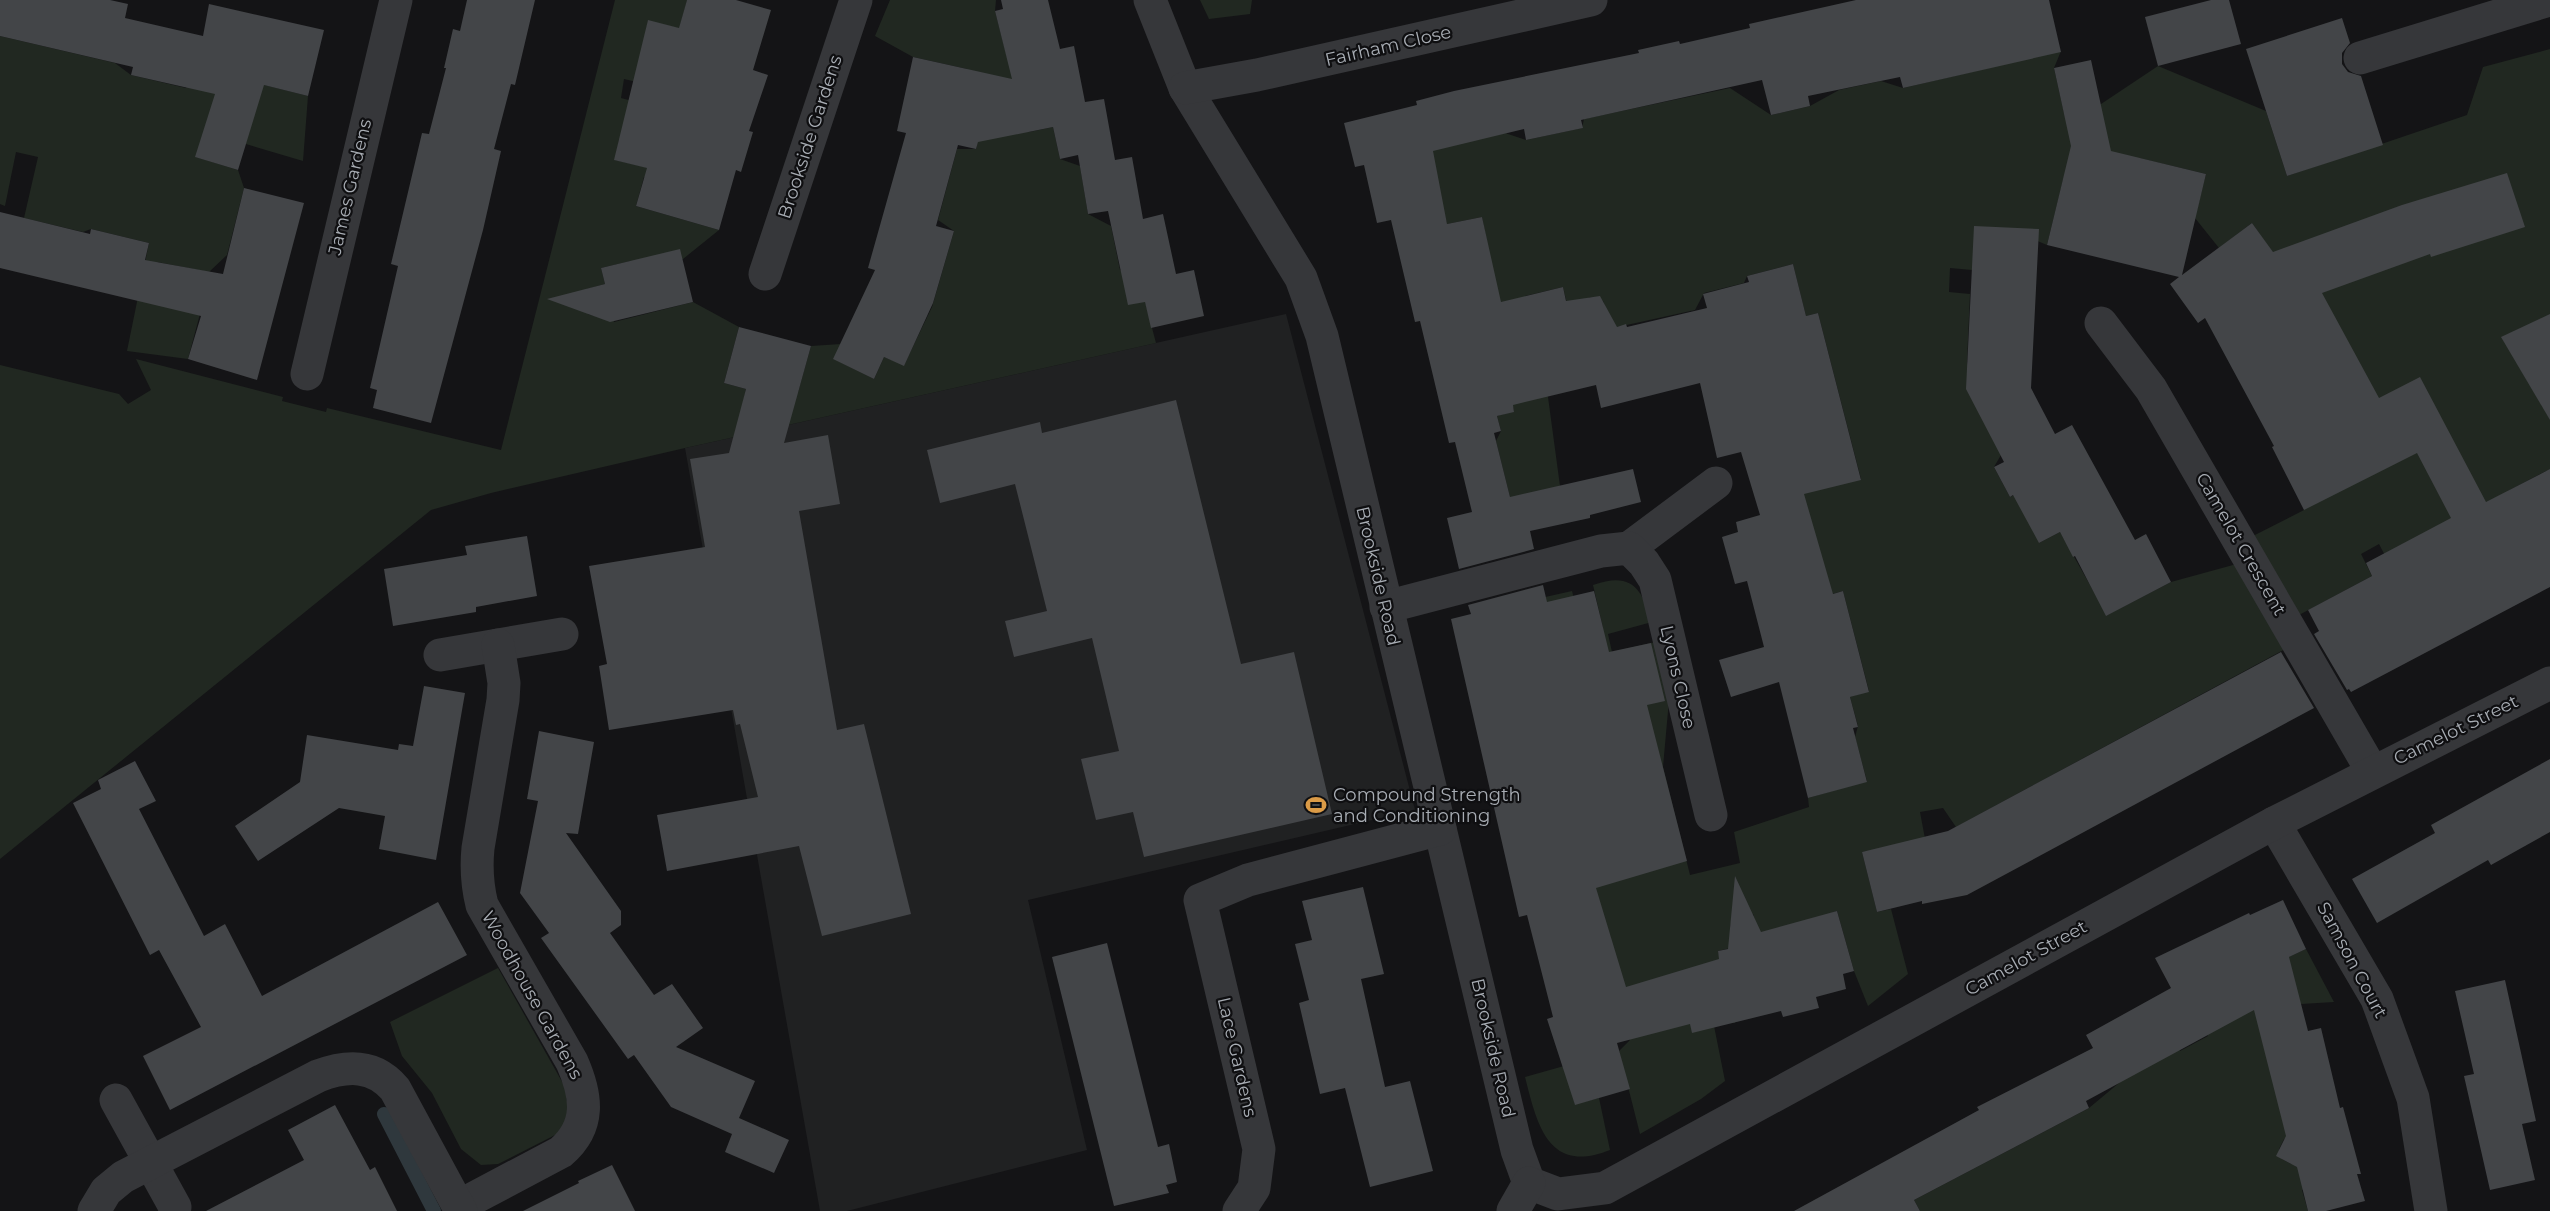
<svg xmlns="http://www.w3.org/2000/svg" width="2550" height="1211" font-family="Montserrat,sans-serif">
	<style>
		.built { fill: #202122 }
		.green { fill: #212821; fill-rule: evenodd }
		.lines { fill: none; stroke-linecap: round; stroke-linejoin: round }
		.stream { stroke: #2f383d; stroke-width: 14 }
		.building { fill: #434548 }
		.street { stroke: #36373a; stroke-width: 33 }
		.labels { text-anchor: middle; stroke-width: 4.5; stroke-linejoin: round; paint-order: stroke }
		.street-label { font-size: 18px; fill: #a8adb4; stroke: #0f0f11 }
		.poi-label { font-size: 18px; fill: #a8adb4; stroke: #0f0f11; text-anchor: start }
	</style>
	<rect width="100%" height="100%" fill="#141416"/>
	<path class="built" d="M1286 314 1415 810 1028 900 1087 1150 847 1211H820L685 448Z"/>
	<g class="green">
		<path d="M615 0H714L712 8 687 1 680 26 702 32 675 120 664 117 655 145 665 148 655 180 644 177 636 206 719 230 683 259 634 271 631 261 601 268 605 284 587 289 584 297 588 314 594 316 611 312 614 322 693 302 739 327 724 383 746 389 742 407 769 414 776 387 798 392 811 346 841 344 845 346 838 361 874 379 884 357 904 365 932 307 954 231 938 220 957 149H976L987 103 961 97 967 69 913 57 875 36 890 0H996L995 11 1007 57 1023 56 1031 100 1025 114 1029 132 1053 127 1060 159 1080 166 1088 214 1111 226 1120 270 1140 282 1156 343 685 448 491 493 431 510 0 859V365L119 394 128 404 151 390 136 359 283 397 282 401 326 412 327 408 501 450ZM648 21 698 33 693 53 644 40ZM624 79 675 91 670 111 621 98ZM619 140 658 148 654 169 615 160Z"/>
		<path d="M1200 0H1252L1250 14 1209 19Z"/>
		<path d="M0 36 115 63 131 75 186 88 195 74 253 82 308 96 303 161 246 144 196 157 238 170 244 188 227 255 209 272 157 262 205 295 188 359 127 351 149 243 91 229 83 232 24 218 38 157 16 152 5 206 0 204Z"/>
		<path d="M2550 49V479L2546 471 2508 491 2403 590 2379 544 2361 554 2372 576 2299 615 2251 537 2304 510 2273 253 2252 223 2219 248 2195 218 2206 174 2139 158 2063 180 2047 245 2007 228 1972 270 1950 268 1949 292 1970 294 1967 362 2001 455 1994 467 2010 497 2036 483 2039 543 2060 532 2107 615 2171 582 2244 562 2289 647 1956 827 1943 808 1920 812 1926 844 1862 852 1877 912 1891 909 1908 974 1868 1006 1854 971 1837 911 1761 941 1753 914H1734L1730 926 1735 947 1718 951 1735 1023 1713 1021 1725 1081 1701 1099 1640 1134 1619 1051 1630 1040 1610 935 1605 933 1510 605 1572 591 1583 633 1603 628 1593 585C1632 571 1642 589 1652 622L1608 634 1612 652 1655 642 1669 700 1663 767 1690 875 1740 863 1734 832 1809 807 1808 798 1867 781 1855 737 1858 726 1850 697 1869 691 1843 591 1801 603V486L1861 479 1818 313 1806 316 1793 264 1747 276 1744 283 1704 293 1695 310 1613 328 1603 301C1592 296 1587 296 1579 304L1575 337 1563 287 1525 296 1548 397 1560 486 1522 500 1510 497 1496 441 1501 431 1497 416 1514 411C1498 348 1496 281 1482 217L1447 224 1426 150 1505 133 1526 140 1582 128 1584 119 1730 88 1771 115 1810 106 1839 90 1881 81 1903 88 2061 51 2054 68 2064 113 2101 104 2158 66 2266 111 2287 176 2467 115 2483 67Z"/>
		<path d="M2306 949 2334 1002 2301 1004 2268 1012 2303 1134 2284 1139 2279 1149 2282 1159 2291 1164 2299 1163 2306 1188 2302 1190 2308 1211H1920L1914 1200 2089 1108 2173 1038 2180 1051 2208 1036 2190 1002Z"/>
		<path d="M498 968 565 1087 569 1116 561 1132 498 1164 481 1165 461 1149 432 1093 402 1056 390 1022Z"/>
		<path d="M1564 1066 1575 1104 1599 1098 1610 1150C1548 1175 1537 1124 1525 1077Z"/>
	</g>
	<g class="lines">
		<path class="stream" d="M384 1114 434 1211"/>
	</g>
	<g class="building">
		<path d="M0 0H110L128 4 125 18 203 36 209 4 324 30 308 96 264 85 238 170 195 157 215 94 131 75 133 67 0 36Z"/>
		<path d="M467 0H535L515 85 511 84 494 149 501 151 483 230 431 423 373 408 377 390 370 388 398 266 391 264 422 133 429 134 446 68H444L453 29 460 31Z"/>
		<path d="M687 0H736L771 10 753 70 768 75 749 131 753 132 741 172 736 170 719 230 636 206 647 168 614 160 648 20 679 28Z"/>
		<path d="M1001 0H1048L1060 49 1074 46 1085 102 1104 99 1115 160 1132 157 1143 219 1163 214 1176 274 1194 270 1204 316 1151 328 1145 302 1128 305 1108 211 1088 214 1078 155 1060 159 1053 127 978 142 976 149 958 145 936 226 954 231 933 303 904 366 884 357 874 379 833 359 875 270 868 268 906 133 897 131 913 57 1012 79 995 11 1003 9Z"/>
		<path d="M1856 0H2049L2061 52 1903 88 1900 77 1808 96 1810 106 1771 115 1762 80 1581 120 1583 128 1526 140 1524 129 1433 151 1447 224 1482 217 1501 302 1563 287 1566 301 1600 296 1617 327 1626 324 1627 327 1707 308 1703 294 1749 282 1747 276 1793 264 1806 316 1818 313 1861 480 1804 494 1833 594 1843 591 1869 692 1850 697 1858 727 1853 728 1867 782 1808 798 1779 682 1731 697 1719 660 1764 647 1747 581 1735 584 1722 537 1738 532 1736 522 1760 515 1741 452 1717 458 1700 383 1601 408 1596 385 1513 405 1514 412 1497 416 1501 431 1494 433 1510 497 1633 469 1641 502 1590 515V518L1530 531 1534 549 1459 569 1447 518 1472 512 1455 442 1449 443 1420 321 1415 322 1391 220 1377 223 1364 165 1355 167 1344 123 1417 105 1416 101 1454 91 1639 53 1638 50 1679 41 1680 44 1750 28 1749 24Z"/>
		<path d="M2211 0H2229L2241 44 2158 66 2145 17Z"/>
		<path d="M2342 18 2350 43 2342 53V64L2348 72 2361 76 2383 145 2287 176 2246 49Z"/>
		<path d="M2091 60 2111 151 2206 174 2182 275 2252 223 2273 252 2402 205 2507 173 2525 227 2431 257 2430 254 2322 293 2379 398 2420 377 2486 502 2550 469V587L2351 692 2349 689 2347 690 2314 634 2319 631 2308 610 2372 576 2366 563 2451 518 2417 453 2304 510 2272 447 2274 446 2205 318 2198 323 2170 284 2179 277 2047 245 2071 146 2054 68Z"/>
		<path d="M244 188 304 203 257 380 188 359 201 316 0 268V212L90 234 91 229 149 243 145 260 223 274Z"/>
		<path d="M1974 226 2039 229 2031 388 2055 434 2072 425 2135 540 2146 534 2171 582 2106 616 2075 556 2073 557 2060 532 2039 543 2013 495 2010 497 1994 467 2004 462 1966 389Z"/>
		<path d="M680 249 693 302 610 322 547 299 605 284 601 268Z"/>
		<path d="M2550 314V420L2501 337Z"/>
		<path d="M739 327 811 346 784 443 828 435 840 504 799 511 837 730 864 724 911 914 822 936 799 846 667 871 657 815 758 797 740 724 736 725 733 710 609 730 599 666 607 664 589 566 705 547 690 459 729 453 746 389 724 383Z"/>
		<path d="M1176 400 1241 664 1294 652 1332 814 1144 857 1133 812 1096 820 1081 759 1119 751 1092 638 1014 657 1005 621 1047 611 1015 484 940 503 927 450 1040 422 1042 433Z"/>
		<path d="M527 536 537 596 476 607V612L393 626 384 569 467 555 465 546Z"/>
		<path d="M1543 585 1547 602 1594 591 1609 652 1651 643 1665 701 1647 705 1687 861 1596 888 1626 987 1719 959 1718 951 1728 949 1735 876 1761 932 1837 911 1854 971 1843 974 1846 989 1816 997 1819 1008 1783 1017 1781 1011 1692 1033 1690 1024 1617 1043 1630 1089 1575 1105 1547 1019 1553 1017 1527 915 1519 917 1451 619 1471 614 1468 605Z"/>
		<path d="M2281 652 2314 708 1967 895 1922 904V901L1877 912 1862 852 1948 831Z"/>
		<path d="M424 686 465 693 436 860 379 849 385 816 339 808 258 861 235 826 300 782 307 735 398 750 399 744 413 746Z"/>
		<path d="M539 731 594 742 578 834 566 833 621 911V925L610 933 654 995 672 984 703 1028 676 1047 755 1081 739 1118 789 1140 774 1173 725 1152 732 1134 671 1107 634 1055 628 1059 541 938 549 933 520 893 538 801 527 799Z"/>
		<path d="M2550 759V832L2491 865 2488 860 2377 923 2352 879 2435 833 2431 825Z"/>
		<path d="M135 761 156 801 139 809 204 936 225 924 262 996 438 902 467 955 170 1110 143 1056 201 1027 159 950 150 955 73 803 101 789 98 780Z"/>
		<path d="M1363 887 1384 974 1361 979 1385 1087 1410 1081 1433 1171 1370 1187 1345 1088 1320 1094 1299 1003 1309 1000 1295 944 1312 940 1302 901Z"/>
		<path d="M2283 900 2306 949 2289 957 2308 1031 2321 1028 2340 1108 2343 1107 2361 1174H2357L2365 1201 2326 1211H2308L2297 1167 2276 1156 2286 1136 2254 1010 2086 1101 2089 1108 1914 1200 1920 1211H1794L1979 1110 1977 1107 2093 1048 2086 1035 2171 988 2155 958 2249 913 2250 915Z"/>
		<path d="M1107 943 1158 1147 1169 1144 1177 1182 1166 1185 1169 1193 1114 1206 1052 957Z"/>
		<path d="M2505 980 2536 1121 2522 1124 2535 1180 2490 1190 2464 1076 2474 1074 2455 991Z"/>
		<path d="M335 1105 370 1170 375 1167 397 1211H206L304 1160 288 1130Z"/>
		<path d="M612 1165 635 1211H523L579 1183 578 1181Z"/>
	</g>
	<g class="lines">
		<g class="street">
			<path d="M1150 0 1185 88 1301 278 1322 336 1517 1150 1529 1183"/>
			<path d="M2360 58 2549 0"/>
			<path d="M1185 88 1257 75 1591 0"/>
			<path d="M765 274 856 0"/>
			<path d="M2101 323 2151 389 2372 771"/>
			<path d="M307 374 396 0"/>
			<path d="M1629 548 1716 483"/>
			<path d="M1386 607 1601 551 1629 548 1644 563 1655 580 1711 815"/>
			<path d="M440 655 562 634"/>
			<path d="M2274 823 2377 999 2413 1098 2431 1211"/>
			<path d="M116 1100 175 1207"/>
			<path d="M1529 1183 1558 1194 1605 1188 2274 823 2550 683"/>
			<path d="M459 1206 561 1152C591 1126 587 1096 572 1062L482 905C477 885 476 868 478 848L503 700 504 683 498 645"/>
			<path d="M94 1211 106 1191 123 1177 318 1076C347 1065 374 1064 395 1089L461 1211"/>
			<path d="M1239 1211 1254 1188 1259 1149 1200 900 1248 880 1440 829"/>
			<path d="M1513 1211 1529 1183"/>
		</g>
	</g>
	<defs>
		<g id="stadium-bare" transform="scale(1.62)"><path d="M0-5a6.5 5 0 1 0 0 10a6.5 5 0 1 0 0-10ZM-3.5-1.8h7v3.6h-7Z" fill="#db9b47" stroke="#0f0f11" stroke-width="2.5" paint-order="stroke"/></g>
	</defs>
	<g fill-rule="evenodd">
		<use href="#stadium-bare" x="1316" y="805"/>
	</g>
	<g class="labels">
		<g class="street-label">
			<text transform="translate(1388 46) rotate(-13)" y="6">Fairham Close</text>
			<text transform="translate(810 137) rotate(-72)" y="6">Brookside Gardens</text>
			<text transform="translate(350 187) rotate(-77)" y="6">James Gardens</text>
			<text transform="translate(2241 544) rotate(60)" y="6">Camelot Crescent</text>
			<text transform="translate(1378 576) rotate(77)" y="6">Brookside Road</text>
			<text transform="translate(1678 677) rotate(77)" y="6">Lyons Close</text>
			<text transform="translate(2456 730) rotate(-26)" y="6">Camelot Street</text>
			<text transform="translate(2026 958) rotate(-29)" y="6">Camelot Street</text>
			<text transform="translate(2352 960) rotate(62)" y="6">Samson Court</text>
			<text transform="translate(532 995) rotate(61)" y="6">Woodhouse Gardens</text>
			<text transform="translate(1493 1048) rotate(77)" y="6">Brookside Road</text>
			<text transform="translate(1237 1057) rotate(77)" y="6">Lace Gardens</text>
		</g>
		<g class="poi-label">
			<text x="1333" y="801">Compound Strength<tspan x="1333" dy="21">and Conditioning</tspan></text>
		</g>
	</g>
</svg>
